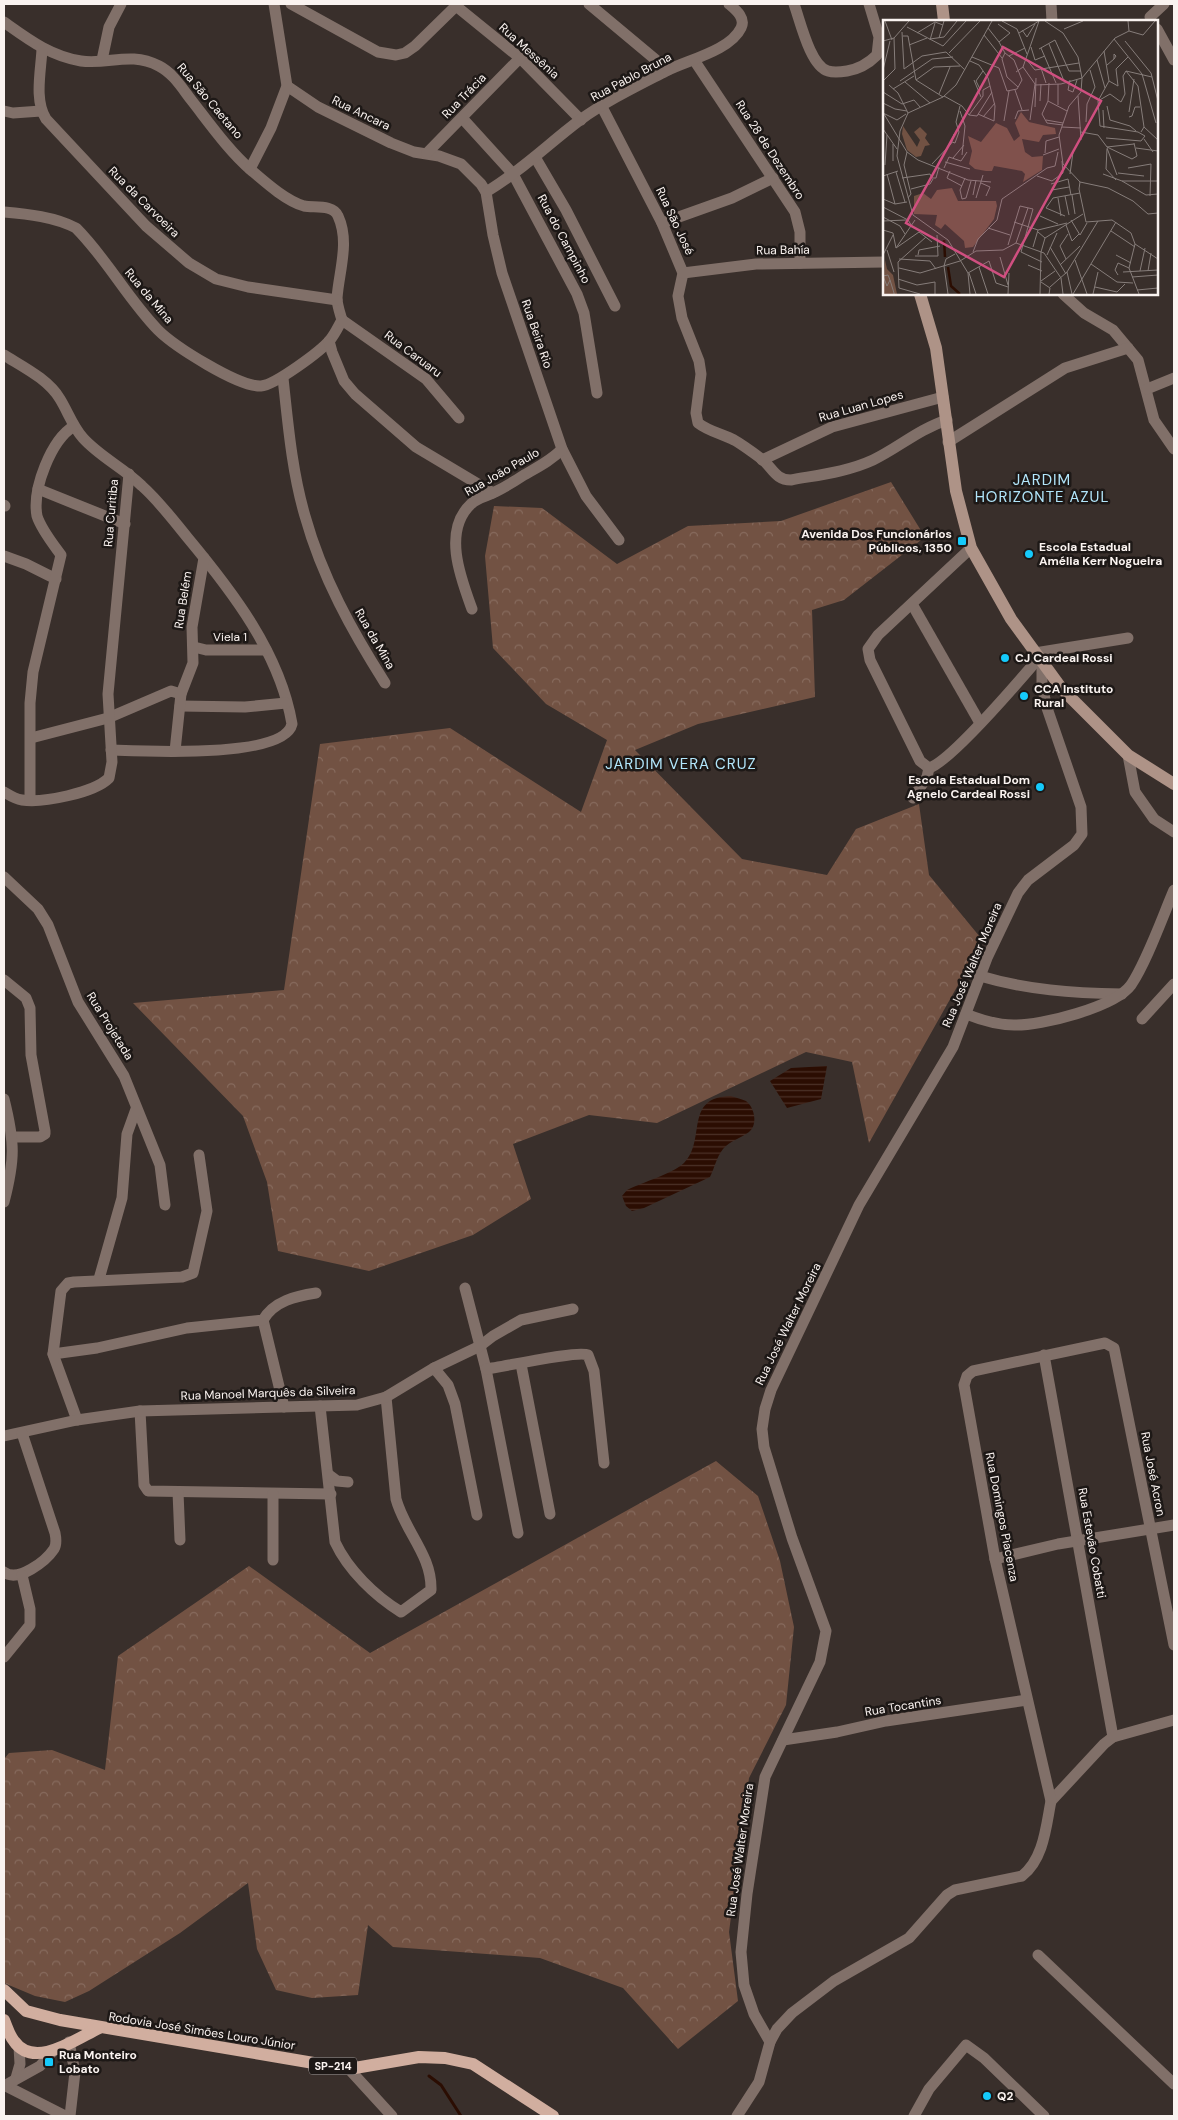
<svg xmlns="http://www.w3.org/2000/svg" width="1178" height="2120" font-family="'DM Sans',sans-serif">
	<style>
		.forest { fill: url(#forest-crowns) }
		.water { fill: url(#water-rules) }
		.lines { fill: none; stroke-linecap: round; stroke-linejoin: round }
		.stream { stroke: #2b0d02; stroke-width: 3 }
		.street { stroke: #817069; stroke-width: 11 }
		.secondary { stroke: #ae9387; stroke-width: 12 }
		.primary { stroke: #d1ae9f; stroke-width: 12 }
		.poi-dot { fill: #15cafb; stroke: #1d1816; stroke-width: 2 }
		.labels { text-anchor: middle; stroke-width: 5; stroke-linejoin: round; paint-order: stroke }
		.shield { fill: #1d1816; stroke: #b8b1af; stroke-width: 1 }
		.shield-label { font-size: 11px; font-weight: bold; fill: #faf3f0 }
		.street-label { font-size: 12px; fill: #faf3f0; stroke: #1d1816 }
		.poi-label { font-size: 12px; font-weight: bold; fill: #faf3f0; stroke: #1d1816; text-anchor: start }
		.quarter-label { font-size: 15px; letter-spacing: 1px; fill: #b2e6fb; stroke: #1d1816 }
		.inset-river { fill: none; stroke: #2b0d02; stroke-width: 2.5 }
		.inset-road { fill: none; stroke: #867d7a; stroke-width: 1 }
		.view { fill: #d04f80; fill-opacity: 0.15; stroke: #d04f80; stroke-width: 2.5 }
		.inset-edge { fill: none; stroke: #faf3f0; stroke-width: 2.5 }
	</style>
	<defs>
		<pattern id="forest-crowns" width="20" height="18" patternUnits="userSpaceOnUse" patternTransform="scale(1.25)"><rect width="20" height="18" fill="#725243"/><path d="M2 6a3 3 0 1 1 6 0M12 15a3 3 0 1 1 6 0" fill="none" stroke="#876b5e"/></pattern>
		<pattern id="water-rules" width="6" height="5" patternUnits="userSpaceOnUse" patternTransform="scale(1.25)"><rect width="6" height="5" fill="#2b0d02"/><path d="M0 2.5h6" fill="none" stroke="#4b3127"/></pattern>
	</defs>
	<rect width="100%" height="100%" fill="#392f2b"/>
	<g class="forest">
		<path d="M891 482 925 537 844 600 812 610 815 697 698 724 635 750 742 859 827 875 856 829 919 804 929 875 980 937 971 962 869 1143 852 1062 806 1052 657 1123 589 1115 513 1144 531 1199 473 1235 369 1271 278 1251 267 1182 243 1116 133 1003 284 990 320 744 450 728 581 812 607 740 546 704 493 648 485 556 494 506 542 508 617 564 688 526 781 521Z"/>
		<path d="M716 1461 758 1496 780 1561 794 1627 786 1705 749 1778 729 1932 738 2001 678 2049 623 1988 540 1958 393 1947 368 1925 358 1995 312 1998 276 1990 257 1949 248 1883 180 1933 89 1991 65 2002 35 1996 4 1983V1759L9 1753 52 1750 105 1770 118 1656 249 1566 370 1653Z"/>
	</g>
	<g class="water">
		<path d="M827 1066 821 1099 787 1108 770 1081 791 1068Z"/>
		<path d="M731 1096C736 1098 742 1099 746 1101 755 1108 758 1125 749 1132 740 1139 731 1140 723 1149 716 1158 715 1167 710 1177L644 1208 632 1211 626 1206 622 1196 627 1190C643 1182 672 1174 684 1163 707 1140 683 1097 731 1096Z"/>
	</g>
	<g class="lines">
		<path class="stream" d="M429 2076 441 2085 461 2116"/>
		<g class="street">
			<path d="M291 4 378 52 396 55 405 53 415 46 458 4"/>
			<path d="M589 4 668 70"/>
			<path d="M794 4C800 20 810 66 828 71 834 73 841 72 847 71 859 69 869 63 877 55L879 37 869 4"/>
			<path d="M1051 4 1052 21"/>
			<path d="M456 6 520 58 581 120"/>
			<path d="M1150 17 1164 4"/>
			<path d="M4 22C28 39 50 56 81 61 109 65 130 51 159 66 173 73 182 88 192 101 210 124 229 151 251 170 265 182 286 201 304 206 314 208 333 204 338 216 350 242 339 271 337 298 337 305 340 313 342 320"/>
			<path d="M1157 29 1174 60"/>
			<path d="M42 49C41 71 34 100 46 119L146 226 189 263 216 279 248 287 337 300"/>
			<path d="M102 60 109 27 121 4"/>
			<path d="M694 60 795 212 800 232V263"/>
			<path d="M287 86 318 107 391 143 414 152 439 156 461 164 481 184 486 192 493 235 502 273 562 449 586 496 619 540"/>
			<path d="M602 107 662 223 683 273 678 296 682 318 699 361 701 374 696 413 698 423C708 431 722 434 734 440 743 445 755 454 763 460 773 469 776 480 791 480 818 475 847 472 873 460 898 448 919 429 947 420"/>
			<path d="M4 111 13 113 41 111"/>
			<path d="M463 119 513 174 577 294 584 313 597 393"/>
			<path d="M427 153 520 58"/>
			<path d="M535 157 566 210 615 306"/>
			<path d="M250 169 271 128 287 86 274 4"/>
			<path d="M486 192C520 172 548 144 580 120 606 101 637 86 666 71 687 60 730 51 741 28 746 18 736 10 729 4"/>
			<path d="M4 212C28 214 55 217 76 228 107 259 127 298 158 330 174 346 238 387 261 386 275 385 321 351 330 340 335 334 338 327 342 320"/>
			<path d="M662 223 732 198 773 178"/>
			<path d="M683 273 756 264 884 262"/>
			<path d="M1063 294 1084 313 1113 330 1138 360 1154 420 1174 449"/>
			<path d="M342 320 426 379 459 418"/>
			<path d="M329 341 332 352 344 381 355 394 416 447 493 493"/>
			<path d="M4 355C23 367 48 379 60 399 68 412 73 427 83 438 100 457 124 468 142 486 159 501 173 520 187 537 232 591 280 653 292 724 284 759 141 751 111 750"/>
			<path d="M283 378C288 424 292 472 305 516 322 577 352 631 385 683"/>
			<path d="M1147 389 1174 378"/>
			<path d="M948 442 1065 368 1128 348"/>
			<path d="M762 460 832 427 943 397"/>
			<path d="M38 489 125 524"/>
			<path d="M4 505 5 506"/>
			<path d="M4 556 26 564 56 579"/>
			<path d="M912 604 980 723"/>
			<path d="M472 609C461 579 442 531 471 504 478 497 486 497 495 492 505 487 515 481 524 475 538 467 552 460 562 449"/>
			<path d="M194 647 206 650H266"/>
			<path d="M1035 653 1128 638"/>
			<path d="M180 706 245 707 286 703"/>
			<path d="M31 738 108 718 171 691 181 694"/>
			<path d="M175 751 181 694 193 663 192 627 204 558"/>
			<path d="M1128 755 1135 792 1154 819 1174 832"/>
			<path d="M929 768 920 761 870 660 868 649 878 635 971 548"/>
			<path d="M929 768C950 762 1020 680 1038 659"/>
			<path d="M4 792C9 795 15 799 22 800 43 803 94 793 109 778L112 762 108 694 129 474"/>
			<path d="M913 798 927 777 929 768"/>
			<path d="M30 800V703L33 672 61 555C53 544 41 529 37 516 32 489 51 440 74 426"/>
			<path d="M4 877 38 909 48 925 78 1002 124 1076 160 1165 165 1205"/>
			<path d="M980 976C1027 990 1073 993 1122 994"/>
			<path d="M4 980 26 998 30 1008 31 1055 45 1131V1134L40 1137H13"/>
			<path d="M966 1014C981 1020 997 1025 1014 1025 1041 1026 1115 1007 1131 985 1147 961 1162 918 1174 890"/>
			<path d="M1142 1019 1174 984"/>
			<path d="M4 1099C15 1143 15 1159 4 1202"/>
			<path d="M99 1279 122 1198 127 1134 136 1109"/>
			<path d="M465 1288 486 1369 518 1533"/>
			<path d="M263 1320 284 1407"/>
			<path d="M53 1354 97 1348 187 1328 263 1320C274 1301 296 1296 316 1293"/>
			<path d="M1044 1355 1113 1737"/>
			<path d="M521 1364 550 1514"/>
			<path d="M434 1368 448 1385 455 1404 477 1515"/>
			<path d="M486 1369C504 1367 578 1350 588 1355L594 1371 604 1463"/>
			<path d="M320 1406 335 1542C348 1570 375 1596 401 1612L431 1590C432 1555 405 1532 396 1499L386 1397"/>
			<path d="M140 1411 144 1485 148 1491 331 1494"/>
			<path d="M77 1420 53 1354 61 1291 68 1283 74 1282 182 1277 193 1273 207 1211 199 1155"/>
			<path d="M4 1436 77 1420 140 1411 357 1405 386 1397 434 1368 480 1346 493 1336 521 1320 573 1309"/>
			<path d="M329 1475 337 1481 348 1482"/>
			<path d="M178 1492 180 1540"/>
			<path d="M273 1494V1560"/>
			<path d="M995 1559 1058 1544 1174 1525"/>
			<path d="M4 1572C18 1583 46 1561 54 1549 57 1544 56 1538 55 1533L22 1433"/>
			<path d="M4 1657 30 1625V1609L22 1575"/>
			<path d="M783 1740 837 1732 886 1721 1027 1700"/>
			<path d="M1051 1801 1104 1744 1113 1737 1174 1720"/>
			<path d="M1038 1955 1174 2084"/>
			<path d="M69 2042 75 2072 70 2116"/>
			<path d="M770 2042 754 2014 744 1985 741 1952 747 1894 765 1777 820 1662 826 1631 792 1538 764 1447 762 1429 765 1409 771 1390 859 1205 953 1047 987 958 1018 893 1028 880 1074 845 1082 834 1081 807 1047 708 1042 686V665"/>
			<path d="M349 2069 392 2116"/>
			<path d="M16 2078 20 2064 19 2047"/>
			<path d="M4 2085 65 2116"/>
			<path d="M4 2086 40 2066 54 2050"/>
			<path d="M737 2116 759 2082 770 2042 777 2029 792 2013 834 1981 909 1938 947 1895 955 1890 1022 1876C1044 1859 1046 1826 1051 1801L995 1559 964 1385 967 1376 973 1371 1105 1343 1114 1348 1174 1645"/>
			<path d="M914 2116 929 2089 966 2045 984 2058 1044 2116"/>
		</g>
		<g class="secondary">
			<path d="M942 4 944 21"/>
			<path d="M920 294 936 348 956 491 971 548 1011 619 1062 689 1128 755 1174 784"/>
		</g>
		<g class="primary">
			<path d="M4 1990 26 2011 60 2020 349 2069 419 2057 445 2058 473 2064 553 2116"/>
			<path d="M4 2020C7 2027 9 2035 14 2041 34 2070 76 2039 99 2028"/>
		</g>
	</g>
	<g class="poi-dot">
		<rect x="957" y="536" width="10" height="10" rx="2.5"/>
		<circle cx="1029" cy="554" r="5"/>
		<circle cx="1005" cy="658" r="5"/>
		<circle cx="1024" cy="696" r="5"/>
		<circle cx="1040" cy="787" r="5"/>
		<rect x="44" y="2057" width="10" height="10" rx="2.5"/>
		<circle cx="987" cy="2096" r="5"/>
	</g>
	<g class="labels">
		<rect class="shield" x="309" y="2057.5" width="48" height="17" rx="4"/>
		<g class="shield-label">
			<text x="333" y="2070">SP-214</text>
		</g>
		<g class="street-label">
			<text transform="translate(529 51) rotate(42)" y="4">Rua Messênia</text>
			<text transform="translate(631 77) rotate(-28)" y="4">Rua Pablo Bruna</text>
			<text transform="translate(464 96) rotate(-46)" y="4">Rua Trácia</text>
			<text transform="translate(210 101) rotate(50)" y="4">Rua São Caetano</text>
			<text transform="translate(361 113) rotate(26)" y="4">Rua Ancara</text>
			<text transform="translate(770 150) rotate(57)" y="4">Rua 28 de Dezembro</text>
			<text transform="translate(144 202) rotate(45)" y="4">Rua da Carvoeira</text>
			<text transform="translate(675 221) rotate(65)" y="4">Rua São José</text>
			<text transform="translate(564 239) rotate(62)" y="4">Rua do Campinho</text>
			<text transform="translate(783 250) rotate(-1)" y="4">Rua Bahía</text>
			<text transform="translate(149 296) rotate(50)" y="4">Rua da Mina</text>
			<text transform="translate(537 334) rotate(71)" y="4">Rua Beira Rio</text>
			<text transform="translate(413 354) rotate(37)" y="4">Rua Caruaru</text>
			<text transform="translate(861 406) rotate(-16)" y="4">Rua Luan Lopes</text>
			<text transform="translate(502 472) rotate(-30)" y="4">Rua João Paulo</text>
			<text transform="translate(111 513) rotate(-85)" y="4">Rua Curitiba</text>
			<text transform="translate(183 600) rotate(-81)" y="4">Rua Belém</text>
			<text x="230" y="641">Viela 1</text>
			<text transform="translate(375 639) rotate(60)" y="4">Rua da Mina</text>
			<text transform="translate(972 965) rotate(-67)" y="4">Rua José Walter Moreira</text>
			<text transform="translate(110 1026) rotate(58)" y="4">Rua Projetada</text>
			<text transform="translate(788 1324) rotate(-64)" y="4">Rua José Walter Moreira</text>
			<text transform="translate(268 1393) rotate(-2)" y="4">Rua Manoel Marquês da Silveira</text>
			<text transform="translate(1153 1474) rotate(79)" y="4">Rua José Acron</text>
			<text transform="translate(1002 1517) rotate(79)" y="4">Rua Domingos Piacenza</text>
			<text transform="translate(1092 1543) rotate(80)" y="4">Rua Estevão Cobatti</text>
			<text transform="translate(903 1706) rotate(-9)" y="4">Rua Tocantins</text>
			<text transform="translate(740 1850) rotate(-82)" y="4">Rua José Walter Moreira</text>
			<text transform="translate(202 2031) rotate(9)" y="4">Rodovia José Simões Louro Júnior</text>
		</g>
		<g class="poi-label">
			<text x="952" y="538" text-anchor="end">Avenida Dos Funcionários<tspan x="952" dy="14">Públicos, 1350</tspan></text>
			<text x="1039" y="551">Escola Estadual<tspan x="1039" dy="14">Amélia Kerr Nogueira</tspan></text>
			<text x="1015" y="662">CJ Cardeal Rossi</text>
			<text x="1034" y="693">CCA Instituto<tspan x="1034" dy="14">Rural</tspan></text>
			<text x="1030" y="784" text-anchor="end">Escola Estadual Dom<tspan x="1030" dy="14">Agnelo Cardeal Rossi</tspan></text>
			<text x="59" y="2059">Rua Monteiro<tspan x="59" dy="14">Lobato</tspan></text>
			<text x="997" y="2100">Q2</text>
		</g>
		<g class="quarter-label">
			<text x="1042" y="485">JARDIM<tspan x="1042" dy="17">HORIZONTE AZUL</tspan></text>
			<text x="681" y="769">JARDIM VERA CRUZ</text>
		</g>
	</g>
	<g transform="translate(883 20)">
		<rect width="275" height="275" fill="#392f2b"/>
		<path d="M138 92 146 102 172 108 173 114 160 115 156 122 139 119 142 132 149 137 160 136 159 150 140 162 142 154 139 151 111 146 109 151H103L92 149 86 144 89 131 85 116 98 122 113 103 124 108 131 121 137 116 132 103ZM20 106 34 127 37 120 31 112 37 107 44 114 42 118 47 125 42 126 38 136 33 137 24 130 19 114ZM69 168 75 181H113L114 186 111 199 90 227 82 228 81 221 62 204 58 209 52 205 54 195 31 194V176L40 173 48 179 54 170ZM2 240 4 249 10 255 14 274H0Z" fill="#725243"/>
		<path class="inset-river" d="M61 220 62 237M65 247 68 266 77 274"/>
		<path class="inset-road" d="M2 1 9 20M119 1 134 9M162 1 180 13 195 37 199 58 198 72 186 86 176 115 180 144 197 162 225 168 250 181 265 194 275 193M115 4 127 13 116 22 122 33 131 40 139 60 134 69M24 7 60 26 83 1M105 8 116 22M134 9 144 34M181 9 200 1M139 10 144 17 152 4M246 11 260 15 272 1M19 12 21 49 39 36 63 32 82 50M34 13 52 2 60 5M136 13 156 1M101 15 119 38M20 16H25L33 60 60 77M56 18 61 1M47 19 61 17 74 1M231 19 259 54 273 103M47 20 52 3M0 21 11 18 26 1M242 21 268 53 275 81M166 24 181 61M26 25 44 18M148 27 152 40 162 36M158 28 173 63M156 29 172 20 186 51H198M221 31 226 61 215 81 217 106 255 112 262 116 258 121 223 118M66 33 97 1M122 33 119 39 124 57 135 67M126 36 142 28M89 37 116 48 124 71 134 69M143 39 152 50 196 43M214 40 222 68M87 41 96 45 105 58 112 86 111 101 95 94M224 45 231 39V34L233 36 231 39M140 47 152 64 147 100M158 48 163 63M0 50 7 21M243 51 255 66 261 107 258 112M133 52 140 47 156 1M199 58 232 18 246 11 245 1M33 60 51 47 77 46M91 60 98 77M187 60 185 70 190 72 194 60M0 61 12 49 11 18M17 61 49 39 70 37M226 61 235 66 233 49 245 37M22 62 47 83M166 63 165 81 159 94 164 103 180 105M6 65 15 73 25 93M152 65 178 64 199 58M10 69 31 56M97 69 93 61 100 51M132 70 139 90M0 72 19 84 31 80 37 87M56 74 67 47M61 76 79 86 86 95M195 76 198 120M157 81 158 64M165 81 184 91M215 81 227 74 238 82 242 74 240 56 243 51 269 57M0 83 12 89 24 91M175 85V64M224 86 227 100 247 106 253 111M152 87 153 58M220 90 221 108M77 91 82 106 79 135M246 92 251 59M0 93 14 100 23 94M1 94 24 132 35 140 85 160 108 162M86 95 100 76V70L107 66M86 95 94 96 109 72M100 97 112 83M246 97 249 96 252 87H257M132 99 135 91 146 90M163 100 180 103M121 101 126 71M203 102 204 84 212 67 207 50M179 107 198 108M261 107 275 120M0 109 14 129M198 112 215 115 224 127 251 124M261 119 270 132M69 122 72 123 76 112 73 102 77 86M224 127 249 139 254 136 251 123M224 128 234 155M253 128 275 131M224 129 223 149 233 160M24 132 21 145 28 174 25 178M162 133 163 121 176 117M160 135 176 129M70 138 81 125M10 141V124M62 142 87 149M49 144 68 124 71 114M2 145 4 115M61 148 66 137 78 141 84 132M245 148 268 144 267 176M67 151 64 158 79 166M13 152 22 182M235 153 261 156M4 154 12 184M187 154 190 132M220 154 239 161H275M0 156 15 151M154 156 169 161 180 153 179 141M19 158 47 154 49 158H53L56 147M82 158 77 170 79 179 83 178 88 161M239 161 263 175 275 174M197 162 196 169 203 202 229 200 248 213 252 224 275 239M98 163 107 167 103 176M168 164 185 159 188 175M28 169 47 164 50 159M169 170 186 167M90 175 93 160M189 175 192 194M182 176 186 195M93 178 100 155M175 178 178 196M0 179 12 184 24 182M0 187 25 200 29 206M157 196 175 204M182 196 163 188 170 178 197 173M0 197 17 206 22 214M188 200 197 215 204 203M0 201 23 200M131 202 155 210M183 205 189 221 196 214M105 208 127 215M0 210 10 213 13 228M155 210 184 203M228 211 252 227M155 212 162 218 158 232 157 274M162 218 200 194M133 223 145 188M252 224 246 248 256 274M125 225 137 186 150 189 138 232 159 242M150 227 155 210M167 227 183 254M13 228 36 212 49 222M13 228 32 200M4 230 11 252M90 232 95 219 114 200 119 179 164 148 172 146 175 132M0 235 10 215M35 235 36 230 57 226M164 235 174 213M233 235 248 243M32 236H55L54 215M117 237 125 265M16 239 47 241 53 249M183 239 177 226 185 214M192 240 204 274M208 244 234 262 250 263M145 245 159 251M177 245 197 226M96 247 105 274M16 248 37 253 77 241 93 231 120 230 133 223 161 233 178 258M257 251 262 228M265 251 268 233M184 252 189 274M240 252 275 250M85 253 106 241 113 263 125 267M86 253 93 274M235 255 232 250 235 243 246 248M249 257 275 255M178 258 180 274M15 259 34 265 52 262V274M7 260 4 266 0 256 5 255 7 260 11 273V274M158 261 172 251M158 262 167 268 166 274M167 267 184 252 215 201M212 267 234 272 242 264M254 270 275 268M37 274 16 268 15 242 43 217M65 274 61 246 63 239 72 234M87 274 85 253 65 220 30 195 14 136 17 111 25 93 60 77 73 65 109 1M125 274 126 253M190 274 233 202M210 274 215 252"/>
		<path class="view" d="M120 27 218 81 121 257 23 203Z"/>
		<rect width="275" height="275" class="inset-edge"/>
	</g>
	<rect width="1178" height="2120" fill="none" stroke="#faf3f0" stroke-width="10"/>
</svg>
